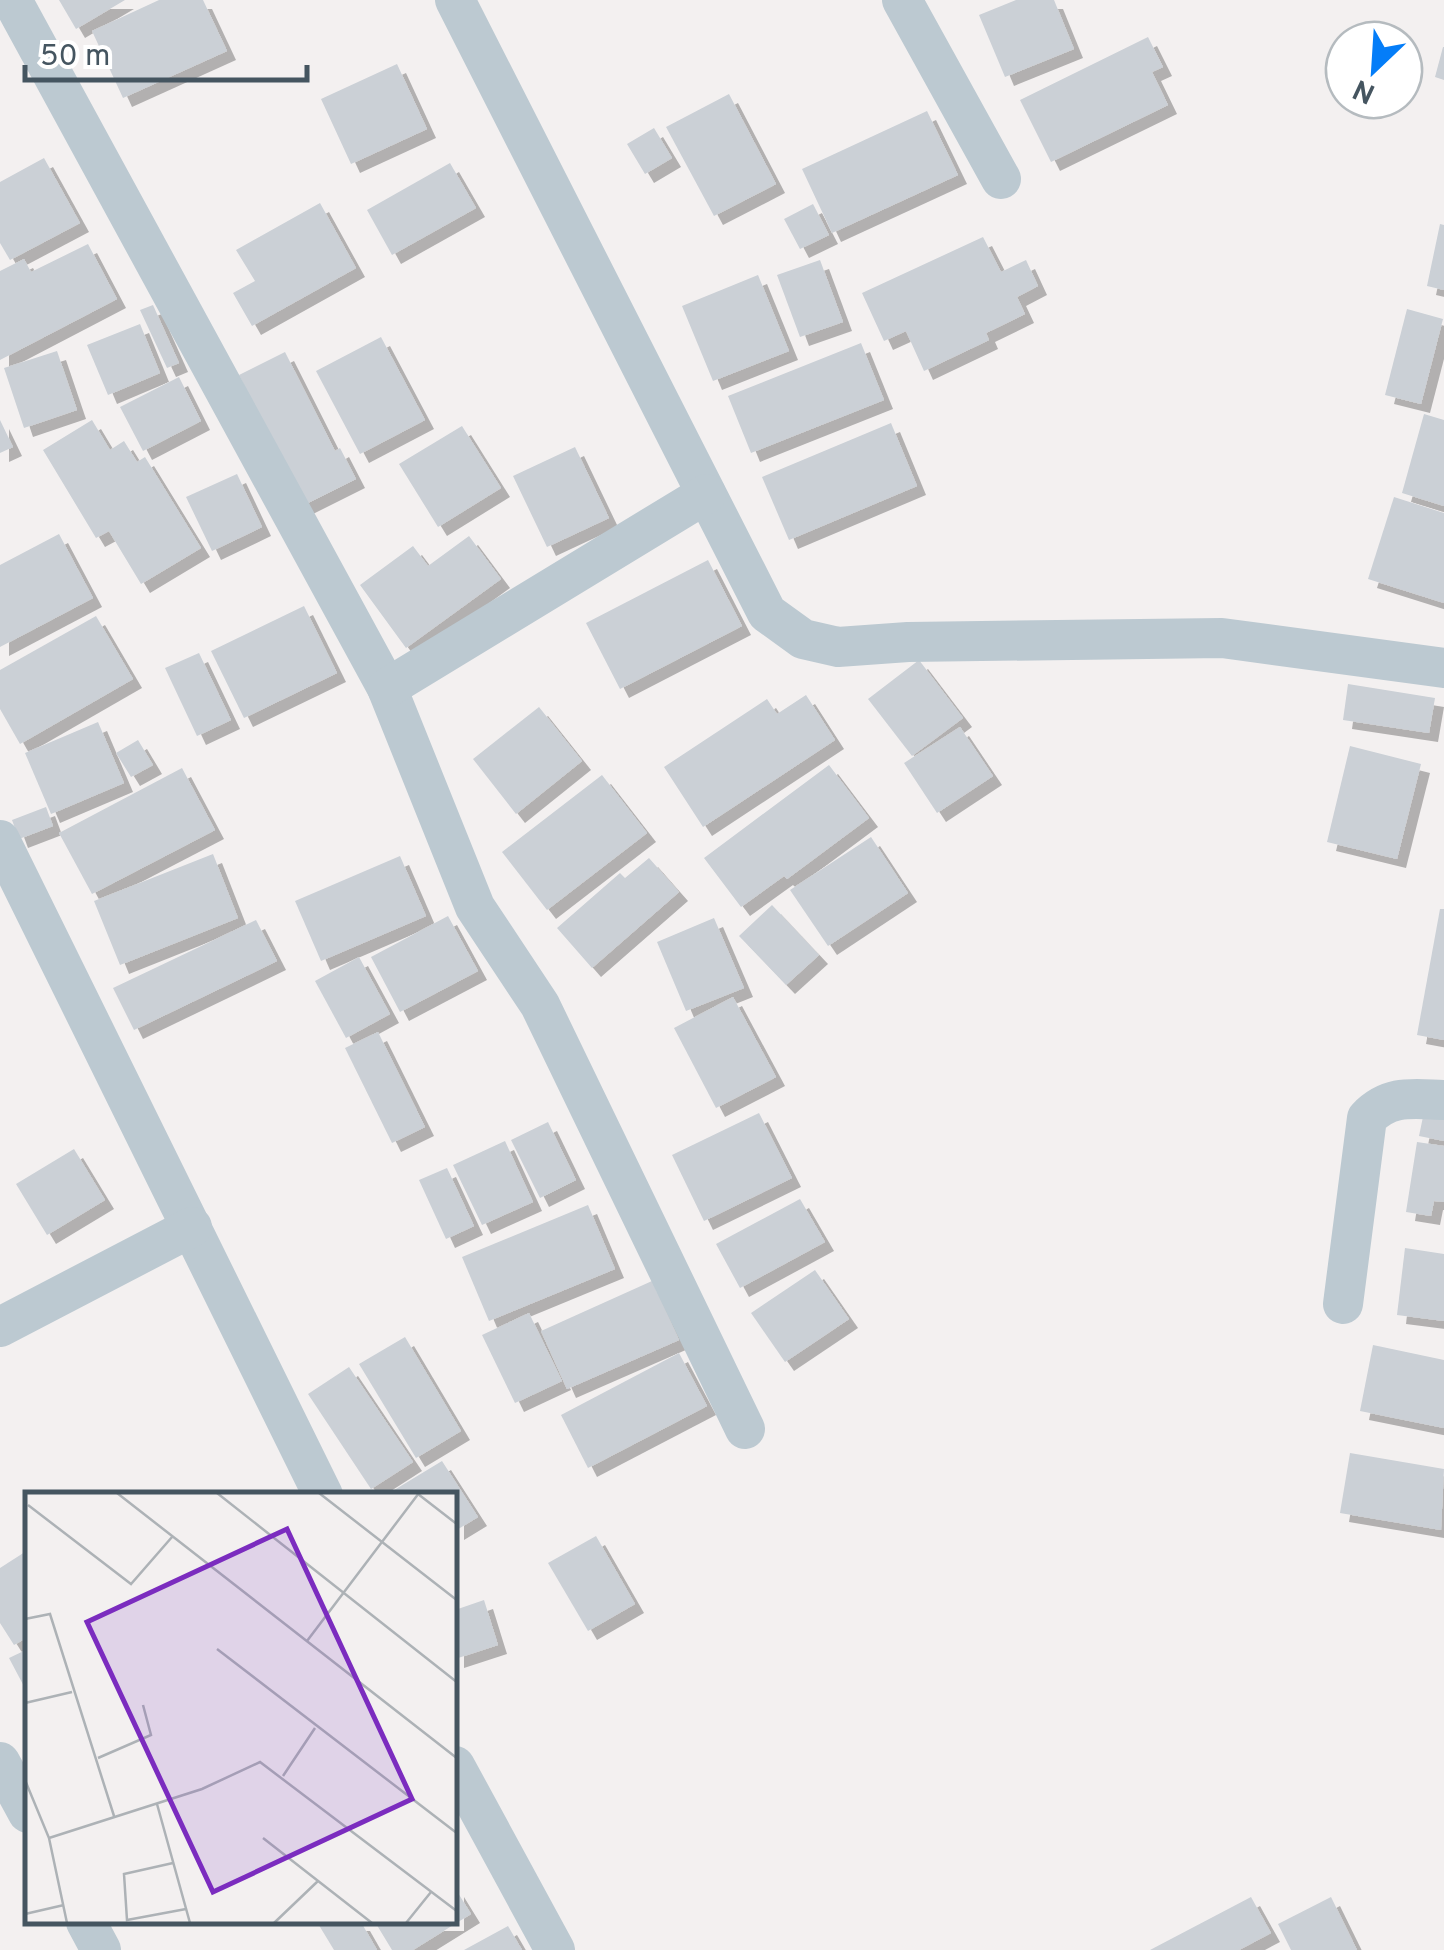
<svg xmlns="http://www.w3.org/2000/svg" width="1444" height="1950" font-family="Overpass,sans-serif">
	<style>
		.building { fill: #cbd0d6; filter: url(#shadow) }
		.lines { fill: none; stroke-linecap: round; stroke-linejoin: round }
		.minor { stroke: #bcc9d1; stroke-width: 40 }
		.inset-road { fill: none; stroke: #adb2b6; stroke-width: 2.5 }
		.view { fill: #7b2cbf; fill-opacity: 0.15; stroke: #7b2cbf; stroke-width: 5 }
		.inset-edge { fill: none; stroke: #455560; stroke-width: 5 }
	</style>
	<defs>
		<filter id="shadow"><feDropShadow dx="9" dy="9" stdDeviation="0" flood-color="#0004"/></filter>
	</defs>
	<rect width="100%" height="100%" fill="#f3f0f0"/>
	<g class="building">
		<path d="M59 0H125L76 29Z"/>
		<path d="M159 0H203L227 51 123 98 92 31Z"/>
		<path d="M1016 0H1054L1074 49 1005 77 979 15Z"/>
		<path d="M1148 37 1163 67 1152 72 1168 105 1051 162 1020 100Z"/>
		<path d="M1443 47H1444V80L1435 77Z"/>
		<path d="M397 64 427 129 351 164 321 99Z"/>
		<path d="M729 94 776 184 714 216 666 127Z"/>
		<path d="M927 111 958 175 832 233 802 169Z"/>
		<path d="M654 128 672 158 645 174 627 144Z"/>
		<path d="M44 158 80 223 10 260 0 243V182Z"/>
		<path d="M450 163 476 208 392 255 367 210Z"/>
		<path d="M320 203 356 268 252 326 233 293 255 281 236 250Z"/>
		<path d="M813 204 829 235 800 249 784 219Z"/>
		<path d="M1440 224 1444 225V290L1427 286Z"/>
		<path d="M983 237 1001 272 1026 260 1038 286 1017 297 1025 314 986 333 989 340 924 371 906 331 884 341 862 293Z"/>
		<path d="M88 244 117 299 0 360V271L24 259 31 272Z"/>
		<path d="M820 260 843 322 800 337 777 275Z"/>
		<path d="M758 275 789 351 713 381 682 306Z"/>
		<path d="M153 305 179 363 167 368 140 310Z"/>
		<path d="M1407 309 1443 319 1421 404 1385 395Z"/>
		<path d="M140 324 160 373 108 395 87 345Z"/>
		<path d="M381 337 425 420 360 454 316 371Z"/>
		<path d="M861 343 884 400 751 453 728 396Z"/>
		<path d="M57 351 77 410 24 428 4 368Z"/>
		<path d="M285 352 335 451 340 448 356 479 304 505 239 375Z"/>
		<path d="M179 377 201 421 143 451 120 407Z"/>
		<path d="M1424 414 1444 420V506L1402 493Z"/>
		<path d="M0 420 13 447 0 453Z"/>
		<path d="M92 420 110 450 124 441 137 462 145 457 201 548 141 584 109 531 96 538 43 450Z"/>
		<path d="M891 423 917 486 789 540 762 477Z"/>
		<path d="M462 426 501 488 438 527 399 464Z"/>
		<path d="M575 447 609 518 547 547 513 476Z"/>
		<path d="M237 474 262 527 212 551 186 497Z"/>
		<path d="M1394 497 1444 513V603L1368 579Z"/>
		<path d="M59 534 93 598 0 647V565Z"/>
		<path d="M469 536 501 579 406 648 360 585 413 546 428 566Z"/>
		<path d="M708 560 742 626 620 689 586 623Z"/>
		<path d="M304 606 337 673 244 718 211 651Z"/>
		<path d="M96 616 133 679 20 744 0 709V670Z"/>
		<path d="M199 653 231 720 197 736 165 668Z"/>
		<path d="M919 660 963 718 912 756 868 699Z"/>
		<path d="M1348 684 1435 698 1429 733 1343 720Z"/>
		<path d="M806 695 835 740 703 827 664 767 767 699 777 714Z"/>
		<path d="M539 707 582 761 516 814 473 759Z"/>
		<path d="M98 722 124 783 51 814 25 753Z"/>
		<path d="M960 727 993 776 937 813 904 763Z"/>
		<path d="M138 740 153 765 131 777 116 753Z"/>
		<path d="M1350 746 1421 764 1397 859 1327 842Z"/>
		<path d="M829 765 869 818 787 879 784 876 741 907 704 858Z"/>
		<path d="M182 768 215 830 92 894 59 833Z"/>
		<path d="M602 775 647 833 547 910 502 852Z"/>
		<path d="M46 807 53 826 19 839 12 820Z"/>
		<path d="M871 837 908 893 828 946 790 890Z"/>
		<path d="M213 854 238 918 120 965 94 901Z"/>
		<path d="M400 856 426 916 321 961 295 901Z"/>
		<path d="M649 858 679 892 592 968 557 928 620 873 625 878Z"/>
		<path d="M772 905 819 955 786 985 739 936Z"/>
		<path d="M1440 909H1444V1040L1417 1035Z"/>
		<path d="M448 916 478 971 400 1012 371 957Z"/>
		<path d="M714 918 744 988 686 1011 657 942Z"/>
		<path d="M256 920 277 961 134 1030 113 988Z"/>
		<path d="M359 957 390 1014 346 1038 315 981Z"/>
		<path d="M733 997 776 1077 716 1108 674 1028Z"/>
		<path d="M378 1032 425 1127 392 1143 345 1048Z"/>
		<path d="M1424 1112 1444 1116V1141L1419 1136Z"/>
		<path d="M759 1113 792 1178 704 1221 672 1155Z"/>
		<path d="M548 1122 576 1180 540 1198 511 1140Z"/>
		<path d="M505 1141 533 1202 482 1225 453 1165Z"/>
		<path d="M1417 1142 1444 1146V1202L1434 1201 1431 1216 1406 1212Z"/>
		<path d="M74 1149 105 1200 47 1235 16 1184Z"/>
		<path d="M447 1168 474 1226 446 1239 419 1180Z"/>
		<path d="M800 1199 825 1242 740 1288 716 1244Z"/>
		<path d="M588 1205 615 1269 489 1321 462 1257Z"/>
		<path d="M1405 1248 1444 1254V1321L1397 1315Z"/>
		<path d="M815 1270 849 1319 785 1362 751 1313Z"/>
		<path d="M652 1281 679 1340 567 1389 541 1331Z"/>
		<path d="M529 1313 562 1381 515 1403 482 1335Z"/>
		<path d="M405 1337 461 1431 416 1458 359 1364Z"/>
		<path d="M1373 1345 1444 1360V1428L1360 1411Z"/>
		<path d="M679 1353 707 1406 588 1468 561 1415Z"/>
		<path d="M349 1367 413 1462 371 1489 308 1394Z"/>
		<path d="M1350 1453 1444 1469 1441 1530 1340 1513Z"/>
		<path d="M442 1461 478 1517 455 1531V1495H386Z"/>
		<path d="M596 1536 635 1604 588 1631 548 1563Z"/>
		<path d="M28 1550V1637L14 1645 0 1623V1568Z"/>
		<path d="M484 1600 498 1645 455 1659V1610Z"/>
		<path d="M28 1649V1694L9 1658Z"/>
		<path d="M455 1888 471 1914 413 1950H392L375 1922H455Z"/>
		<path d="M1251 1897 1271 1933 1239 1950H1150Z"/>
		<path d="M1331 1897 1357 1950H1291L1278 1924Z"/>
		<path d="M317 1922H361L377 1950H334Z"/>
		<path d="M508 1926 522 1950H464Z"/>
	</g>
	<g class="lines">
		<g class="minor">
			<path d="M12 0 387 688 475 907 540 1005 745 1429"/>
			<path d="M455 0 767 613 803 639 838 647 908 642 1222 638 1444 668"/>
			<path d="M902 0 1001 179"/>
			<path d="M387 688 706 494"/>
			<path d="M0 840 323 1495"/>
			<path d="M1343 1304 1367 1118C1390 1094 1413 1099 1444 1100"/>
			<path d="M0 1327 192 1227"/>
			<path d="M0 1762 28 1813"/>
			<path d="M455 1766 555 1950"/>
			<path d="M86 1922 101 1950"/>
		</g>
	</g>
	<g transform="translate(25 1492)">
		<rect width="432" height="432" fill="#f3f0f0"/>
		<path class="inset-road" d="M92 1 433 267M192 1 433 191M294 1 433 109M393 2 433 33M3 13 106 92 147 45M0 127 25 122 89 324M282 149 394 1M192 157 433 342M0 211 47 200M73 266 126 243 118 213M258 284 290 236M0 288 24 346 42 431M132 312 165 431M24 346 177 297 235 270 433 420M238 346 347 431M148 371 99 382 102 428 161 417M0 422 39 413M249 431 293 389M381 431 406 400"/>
		<path class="view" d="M262 37 387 307 188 400 62 130Z"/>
		<rect width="432" height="432" class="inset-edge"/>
	</g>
	<g transform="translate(1374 70) rotate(205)"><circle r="48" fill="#ffffff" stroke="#b5bbbf" stroke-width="2.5"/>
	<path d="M0-8L18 38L0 25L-18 38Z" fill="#047df8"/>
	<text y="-15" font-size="28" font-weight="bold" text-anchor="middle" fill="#455560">N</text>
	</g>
	<path d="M25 65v15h282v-15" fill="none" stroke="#455560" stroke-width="5"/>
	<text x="40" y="65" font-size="30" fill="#455560" stroke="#ffffff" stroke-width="8" paint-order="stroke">50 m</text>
</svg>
